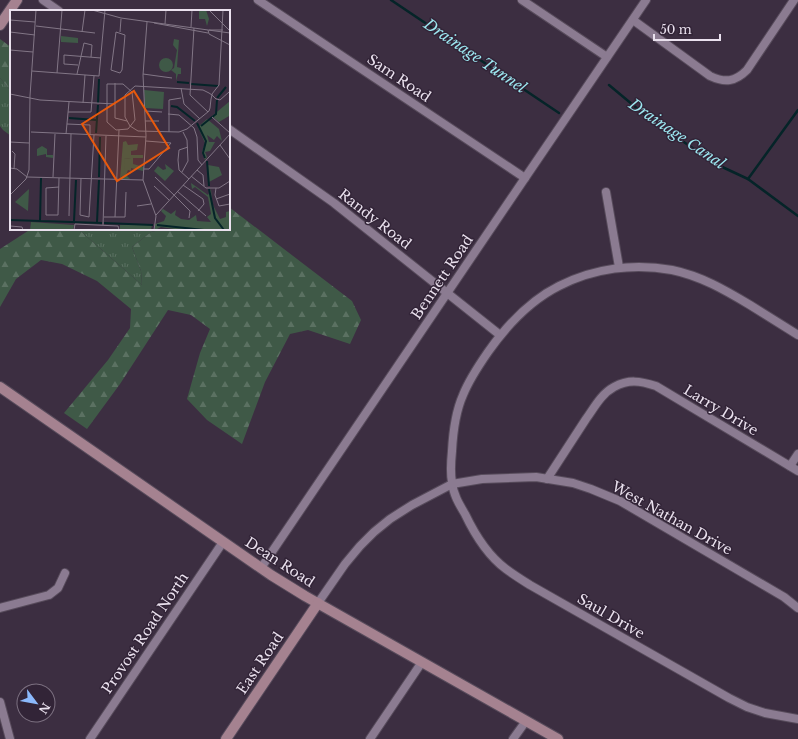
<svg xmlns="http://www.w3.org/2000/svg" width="798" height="739" font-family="'Libre Baskerville',serif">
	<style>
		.grass { fill: url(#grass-tufts) }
		.forest { fill: url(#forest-firs) }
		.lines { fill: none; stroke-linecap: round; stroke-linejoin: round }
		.stream { stroke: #052428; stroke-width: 2.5 }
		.street-casing { stroke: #574b5b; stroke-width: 10 }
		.secondary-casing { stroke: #574b5b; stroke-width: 12 }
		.street { stroke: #8b7b91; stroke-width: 8 }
		.secondary { stroke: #a58290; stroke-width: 10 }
		.labels { text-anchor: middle; stroke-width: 3; stroke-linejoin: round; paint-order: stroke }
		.street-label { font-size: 14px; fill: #eae1ee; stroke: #322437 }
		.water-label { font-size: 15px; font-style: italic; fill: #9ce7f0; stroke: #322437 }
		.inset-river { fill: none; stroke: #052428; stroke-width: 2 }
		.inset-road { fill: none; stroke: #827686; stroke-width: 1 }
		.view { fill: #e8590c; fill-opacity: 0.15; stroke: #e8590c; stroke-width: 2 }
		.inset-edge { fill: none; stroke: #eae1ee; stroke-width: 2 }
	</style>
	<defs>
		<pattern id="grass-tufts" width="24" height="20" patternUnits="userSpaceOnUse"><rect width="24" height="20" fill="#3f5947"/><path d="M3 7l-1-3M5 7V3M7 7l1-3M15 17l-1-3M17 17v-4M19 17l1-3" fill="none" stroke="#5b7162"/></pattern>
		<pattern id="forest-firs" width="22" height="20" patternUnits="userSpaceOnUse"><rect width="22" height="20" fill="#3f5947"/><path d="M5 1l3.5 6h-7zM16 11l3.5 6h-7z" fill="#5b7162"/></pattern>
	</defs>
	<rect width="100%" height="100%" fill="#3c2e41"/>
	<g class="grass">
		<path d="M0 78 11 91V136L3 130 0 126Z"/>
		<path d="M78 229H164L151 232 132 247 141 271 142 285Z"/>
	</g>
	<g class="forest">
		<path d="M0 39 11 47V91L0 78Z"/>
		<path d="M229 207 352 301 361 320 350 344 308 330 290 334 265 382 242 444 207 420 187 399 200 353 210 329 191 315 168 310 120 384 87 429 64 413 108 360 130 328 131 309 97 281 62 264 41 260 16 279 0 307V249L31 229H78L142 285 141 271 132 247 151 232 164 229H229Z"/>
	</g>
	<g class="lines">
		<g class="stream">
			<path d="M391 0 559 113"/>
			<path d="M609 85 651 120 718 165 748 179 798 216"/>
			<path d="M748 179 798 110"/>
		</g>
		<g class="street-casing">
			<g id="street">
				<path d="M43 0 59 11"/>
				<path d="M258 0 525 178"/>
				<path d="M522 0 607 57"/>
				<path d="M633 20 710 76C725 83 735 82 747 70L794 0"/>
				<path d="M229 129 334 203 500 335"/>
				<path d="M606 192 619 267"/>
				<path d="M798 335C782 325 766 315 750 305 725 290 701 276 672 270 634 263 594 268 559 286 529 301 507 325 488 352 479 365 469 380 463 395 455 413 453 432 452 451 451 461 450 472 452 482 453 494 459 504 465 514 475 535 487 555 506 569 514 575 522 580 530 585L729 698 747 707 765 713 798 719"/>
				<path d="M790 466 798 454"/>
				<path d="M547 479C560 459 573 439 586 419 594 408 601 394 614 387 629 379 640 381 656 386L798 471"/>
				<path d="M261 568 525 178 646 0"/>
				<path d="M318 603 345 564 360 546 374 532 390 519 412 505 452 484 482 479 536 477 573 483 591 489 620 501 784 597 798 608"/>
				<path d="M0 608 49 595 58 588 65 573"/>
				<path d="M0 702 10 739"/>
				<path d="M90 739 223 542"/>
				<path d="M370 739 422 662"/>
				<path d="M513 739 526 721"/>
			</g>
		</g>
		<g class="secondary-casing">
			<g id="secondary">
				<path d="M0 25 17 0"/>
				<path d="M0 387 271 575 305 596 558 739"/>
				<path d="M226 739 318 603"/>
			</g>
		</g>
		<use href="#street" class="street"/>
		<use href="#secondary" class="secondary"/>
	</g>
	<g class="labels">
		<g class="street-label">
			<text transform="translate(399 78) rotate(34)" y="5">Sam Road</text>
			<text transform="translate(375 219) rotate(38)" y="5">Randy Road</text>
			<text transform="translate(442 277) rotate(-56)" y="5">Bennett Road</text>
			<text transform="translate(721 410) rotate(31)" y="5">Larry Drive</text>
			<text transform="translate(672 518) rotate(29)" y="5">West Nathan Drive</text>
			<text transform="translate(280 562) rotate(33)" y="5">Dean Road</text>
			<text transform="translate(611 616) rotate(30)" y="5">Saul Drive</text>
			<text transform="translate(145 633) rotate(-56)" y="5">Provost Road North</text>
			<text transform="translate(260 663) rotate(-56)" y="5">East Road</text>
		</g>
		<g class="water-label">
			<text transform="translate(475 56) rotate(34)" y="5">Drainage Tunnel</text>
			<text transform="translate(677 134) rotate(34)" y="5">Drainage Canal</text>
		</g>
	</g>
	<g transform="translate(10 10)">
		<rect width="220" height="220" fill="#3c2e41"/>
		<path d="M121 148V161L118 160 116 165 120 169H112L113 149Z" fill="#3f5947"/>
		<path d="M51 26 68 28V33L51 32ZM164 29 169 30 167 57 171 58V64H168L166 71V64L161 60 164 58 167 40 163 35ZM220 91 219 106 209 112 202 106ZM197 109 209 119 212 131 207 126 204 130 197 125 199 132H205L200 141 195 142 197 147 195 150 192 142 195 133 188 117ZM116 131 118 135 128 134 127 140 121 141V145H133V148H123V154L134 157 133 161 121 158V148L114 149 115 161 110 169 113 132ZM32 136 37 139V145H43V148L36 147V144L27 146V139ZM155 154 164 161 155 171 144 161 148 156 153 160 156 159ZM198 155 209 157 212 165 199 172ZM181 173 198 185 201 179 202 193 210 209 216 207V202L220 201V220H171L151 217 145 220V214L154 211 156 206 151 201 153 199 161 204 166 200 165 205 171 209 179 210 186 205 187 211 201 212 197 207 201 204 198 187 185 177 182 179ZM19 179 18 201 5 192Z" fill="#3f5947"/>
		<path d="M189 0H196L199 9 197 16 195 9H189Z" fill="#3f5947"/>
		<path d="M149 55a7 7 0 1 1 14 0a7 7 0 1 1-14 0ZM134 80 154 82 153 99 135 98ZM21 212 64 215 63 220H20ZM110 215H142L141 220H110Z" fill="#3f5947"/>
		<path class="inset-river" d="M167 72 179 73M181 74 208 76M207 88 216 77M88 93 89 69M161 96 167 97 185 111M59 108 86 110M187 113 196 131 193 143 195 148M191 116 206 104 207 90M86 123 88 95M197 151 199 176M89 167 90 127M199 179 205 208 214 220M0 210 92 213M30 211 31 168M64 211 66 170M87 212 89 170M94 213 143 215M147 215 194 220"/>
		<path class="inset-road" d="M82 0 111 8 220 23M199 0 220 21M213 0 209 75 202 84V85L201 89 200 98 199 101 177 119 169 122 128 121 120 116 115 107V85L125 76 193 80 199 83 202 85 206 89H207L210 90 219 82M0 10 25 12M137 12 133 65 136 126 133 170 146 206 144 220M144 13 198 23M155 14 156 0M26 16 85 23M181 17 182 0M184 18 180 85 198 102M198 20 199 24 220 35M199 20H213M0 22 25 25M72 22 75 0M106 22 115 25 112 60 110 63 101 60ZM110 22 111 9M0 40 23 42M68 55 54 54V45L91 48M22 61 89 66 95 0M47 63 52 0M67 64 74 33 82 35 81 47M133 64 162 68M105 73V108L117 111M97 74H113L122 82 125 110 118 119 106 120 97 112ZM171 78 174 94 190 109M0 84 30 90 105 94M73 93 75 65M135 101 152 102M58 102H81L84 66M158 104 169 105 184 118 187 127 188 150 192 155M202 107 220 123M135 111H149M57 114 80 115V125M21 122 136 127M159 122V90L171 88M56 124 59 92M136 131 161 133M0 132 19 133M210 135 220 149M178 137 169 140 168 150 169 160 179 169M2 141 5 144 4 159M0 158 7 159 17 167 133 170M134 159H139L161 133M187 160 193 165 194 176M172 162 178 151 177 130 173 122M181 166 196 178H209L220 171M43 167 45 124M145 167 164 185M71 168 70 205 79 207 84 125M173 175 193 189 194 194 188 201M144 176 159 190M49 177 36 178V205H48V204L49 168M206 178 205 185 209 196 220 194M167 181 196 206M0 185 16 169 19 160 20 86 26 0M164 185 180 201 179 208M206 189 220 184M127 196 141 194M146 205 220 124M59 206 61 124M94 207H115M105 207 109 120M115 207 116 182M93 215 96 126M0 216 12 217 13 220M64 220 65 214 108 216 109 220"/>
		<path class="view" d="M124 81 159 138 107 171 72 114Z"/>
		<rect width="220" height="220" class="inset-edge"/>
	</g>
	<g transform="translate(36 703) rotate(122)"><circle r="19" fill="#322437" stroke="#7c7080"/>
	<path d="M0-3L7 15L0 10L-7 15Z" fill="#8cb9fc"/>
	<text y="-6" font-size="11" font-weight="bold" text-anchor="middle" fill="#eae1ee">N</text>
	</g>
	<path d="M654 34v6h66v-6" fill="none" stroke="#eae1ee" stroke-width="2"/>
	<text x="660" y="34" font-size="12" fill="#eae1ee" stroke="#322437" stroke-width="3" paint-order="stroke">50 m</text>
</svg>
